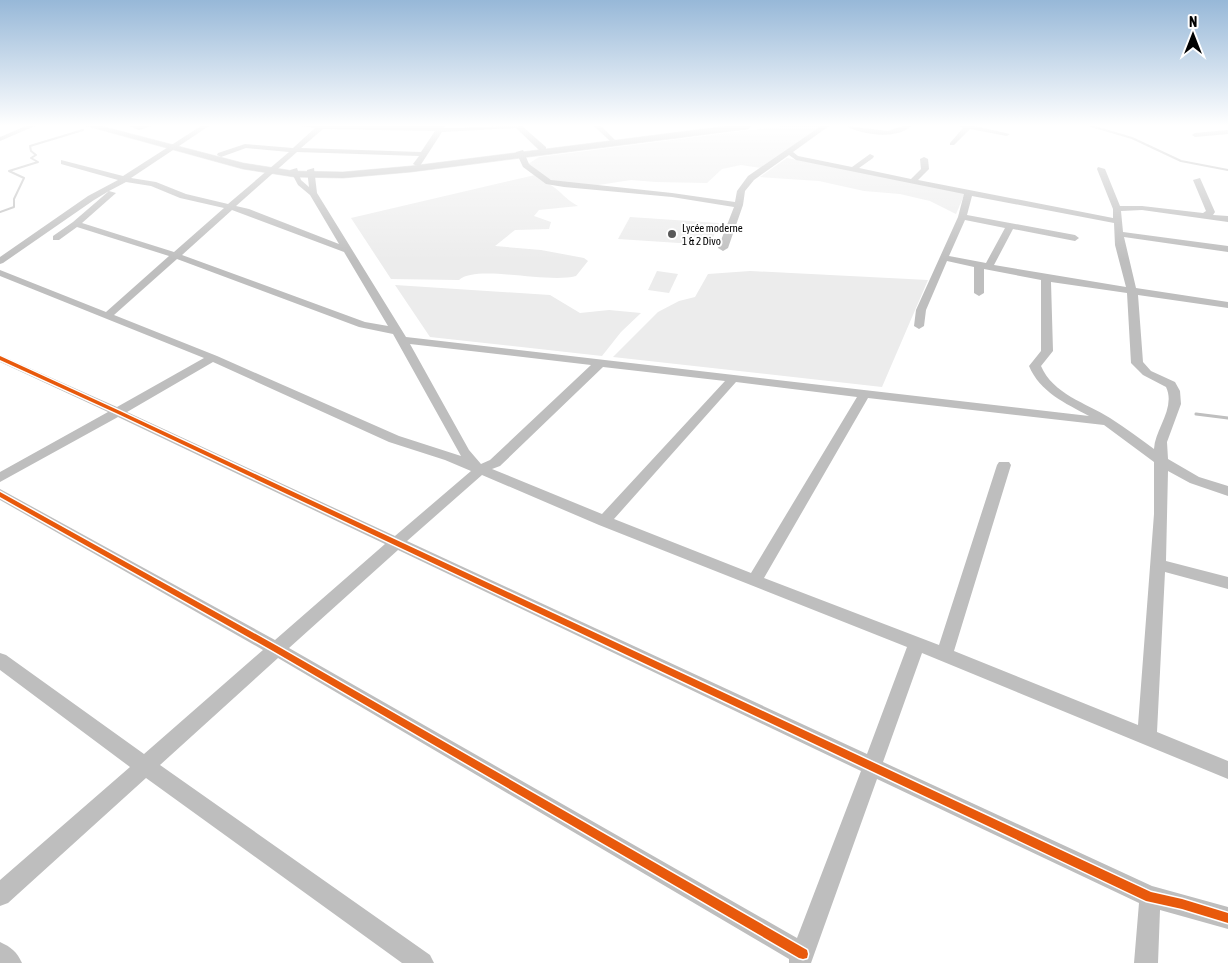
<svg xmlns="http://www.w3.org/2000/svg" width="1228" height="963" font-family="'Asap Condensed',sans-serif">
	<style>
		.green { fill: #ececec }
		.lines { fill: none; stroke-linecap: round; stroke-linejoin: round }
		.stream-far1 { stroke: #bfbfbf; stroke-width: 2 }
		.stream { stroke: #bfbfbf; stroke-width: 3 }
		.major-casing { stroke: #dbdbdb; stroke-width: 1 }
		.minor { fill: #bebebe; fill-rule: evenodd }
		.major { fill: #bebebe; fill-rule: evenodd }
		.cycleway-casing { stroke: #fff; stroke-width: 3 }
		.cycleway { fill: #e8590c; fill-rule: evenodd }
		.poi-dot { fill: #595959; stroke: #fff; stroke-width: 2 }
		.labels { text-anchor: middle; stroke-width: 4; stroke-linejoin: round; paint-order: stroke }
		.far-poi-label { font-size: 11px; fill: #000; stroke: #fff; text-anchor: start }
	</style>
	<rect width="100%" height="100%" fill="#fff"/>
	<g class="green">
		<path d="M781 126H822L761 168 741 165 722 169 707 183 656 182 631 180 592 186 556 182 547 178 528 164 539 157Z"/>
		<path d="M787 158 965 193 956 214 930 201 900 194 864 191 819 181 760 177Z"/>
		<path d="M535 175C541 182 549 183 555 188 565 196 567 200 578 206L539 210 534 216 551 222 549 229 515 230 495 246 541 250 584 258 588 261 576 276C547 284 477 264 459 280L391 279 351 218Z"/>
		<path d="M630 217 719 223 710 245 618 239Z"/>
		<path d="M657 271 678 274 669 293 648 290Z"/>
		<path d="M750 271 928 280 882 387 613 357 658 312 679 301 695 297 708 274Z"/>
		<path d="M395 285 550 295 580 313 609 310 641 313 621 332 602 356 430 337Z"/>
	</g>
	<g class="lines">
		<g class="stream-far1">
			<path d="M1091 126 1132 138 1181 161 1228 170"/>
			<path d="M0 212 14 207V199L24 178 9 171 38 162 31 158 36 155 31 151 30 146 83 130"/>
		</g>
		<path class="stream" d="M1196 414 1228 418"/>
		<g class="major-casing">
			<path id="major" d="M87 126H101L243 163 294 171 343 172 411 166 727 126H752L748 129 411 172 343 178 294 177 243 169Z"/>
		</g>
		<g class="minor">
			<path d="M26 126H35L0 141V137Z"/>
			<path d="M129 126H151L139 130Z"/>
			<path d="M201 126H209L131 178 156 182 186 194 228 204 289 152 246 148 221 157 217 155 218 153 245 144 293 148 315 128 300 126H445L444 128H455L522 126 546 147V151H540L516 128 442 132 420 166H417L413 164 419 156 297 152 236 206 249 209 339 244 310 195 298 185 290 170 297 168 301 180 309 187 307 170 314 168 317 193 406 337 1089 416C1065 403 1040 392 1029 366L1041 351V280L984 269V293L979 296 974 293V267L947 261 926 310 924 326 919 329 914 326 916 310 958 217 964 194 796 160 789 155 754 180 745 191 743 205 728 248 723 251 718 248 734 207 672 197 564 187 546 184 523 167 516 152 523 150 529 164 551 180 672 193 735 202 737 191 748 176 821 126H829L793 152 798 156 852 167 870 154 874 156 873 158 859 168 911 179 921 169 920 159 924 157 928 159 929 169 918 180 1113 218V209L1097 169 1098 167 1105 169 1120 206H1142L1203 213 1206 211 1193 180 1200 178 1215 212 1213 215 1228 216V222L1142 210 1121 211 1123 232 1228 246V252L1124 237 1136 288 1228 302V308L1138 295 1143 362 1151 371 1175 382 1180 391 1181 404 1167 442 1168 459 1199 477 1228 486V496L1190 483 1168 471 1166 561 1228 577V589L1165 572 1157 732 1228 761V779L922 653 883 762 1152 886 1228 907V929L1160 910 1158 963H1134L1139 903 877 779 811 963H789V959L278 658 160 765 430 955 434 963H402L146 778 8 903 0 906V880L130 767 0 670V653L6 655 144 754 263 650 0 500V489L275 640 385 544 118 417 0 482V472L108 412 0 362V355L117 407 204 358 0 276V270L106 312 169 256 77 227 59 240H53V236L73 222 109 191 94 200 3 263 0 264V257L88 196 118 180 61 164V160L123 176ZM323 129 435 131 421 152 301 148ZM126 182 151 186 180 198 224 208 174 252 82 223 116 193 109 191ZM972 196 1114 223 1115 245 1126 287 994 265 1013 229 1075 241 1079 238 1075 235 967 215ZM232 210 344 252 388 326 365 322 182 255ZM965 220 1005 228 986 263 949 256ZM177 259 359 327 393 334 461 456 399 436 217 356 114 315ZM1051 282 1127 293 1131 363 1143 375 1166 387C1176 408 1155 429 1154 449 1140 439 1126 428 1110 418 1086 403 1053 394 1041 366L1053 351ZM410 344 591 365 490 460 481 464 469 450ZM213 362 389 442 445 460 471 471 395 536 127 412ZM603 367 725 381 602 514 492 469 500 466ZM736 382 857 397 751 573 614 519ZM868 398 1104 425 1154 462V514L1138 725 954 651 1011 465 1009 462H999L997 465 939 645 764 578ZM482 475 599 525 907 647 867 754 407 541ZM398 550 861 771 797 938 289 648Z"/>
			<path d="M594 126H601L615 140 610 141Z"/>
			<path d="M846 126 888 131 903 126H911C897 140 862 135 846 126Z"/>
			<path d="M959 126H974L1010 134 1007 136 970 129 954 145H950V143L963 128Z"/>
			<path d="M1228 130V134L1195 137 1192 135 1195 133Z"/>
			<path d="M0 942C11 947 17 952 22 963H0Z"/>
		</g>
		<use href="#major" class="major"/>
		<g class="cycleway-casing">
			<g id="cycleway">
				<path d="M0 356 120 411 1151 892 1182 899 1228 913V923L1182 909 1146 901 116 413 0 360Z"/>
				<path d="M0 492 279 647 807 950 808 954 807 958 803 959 799 958 273 651 0 497Z"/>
			</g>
		</g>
		<use href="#cycleway" class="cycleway"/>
	</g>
	<linearGradient id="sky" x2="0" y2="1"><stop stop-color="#97b8d8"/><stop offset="0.48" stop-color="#fff"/><stop offset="1" stop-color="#fff" stop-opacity="0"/></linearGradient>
	<rect width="1228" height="261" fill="url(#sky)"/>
	<circle class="poi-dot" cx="672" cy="234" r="5"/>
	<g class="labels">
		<g class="far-poi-label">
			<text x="682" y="232">Lycée moderne<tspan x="682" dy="13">1 &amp; 2 Divo</tspan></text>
		</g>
	</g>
	<g transform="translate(1193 35)" stroke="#ffffff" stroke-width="4" paint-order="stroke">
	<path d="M0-4L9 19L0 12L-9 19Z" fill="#000000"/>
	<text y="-8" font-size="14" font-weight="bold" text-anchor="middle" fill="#000000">N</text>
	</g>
</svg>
